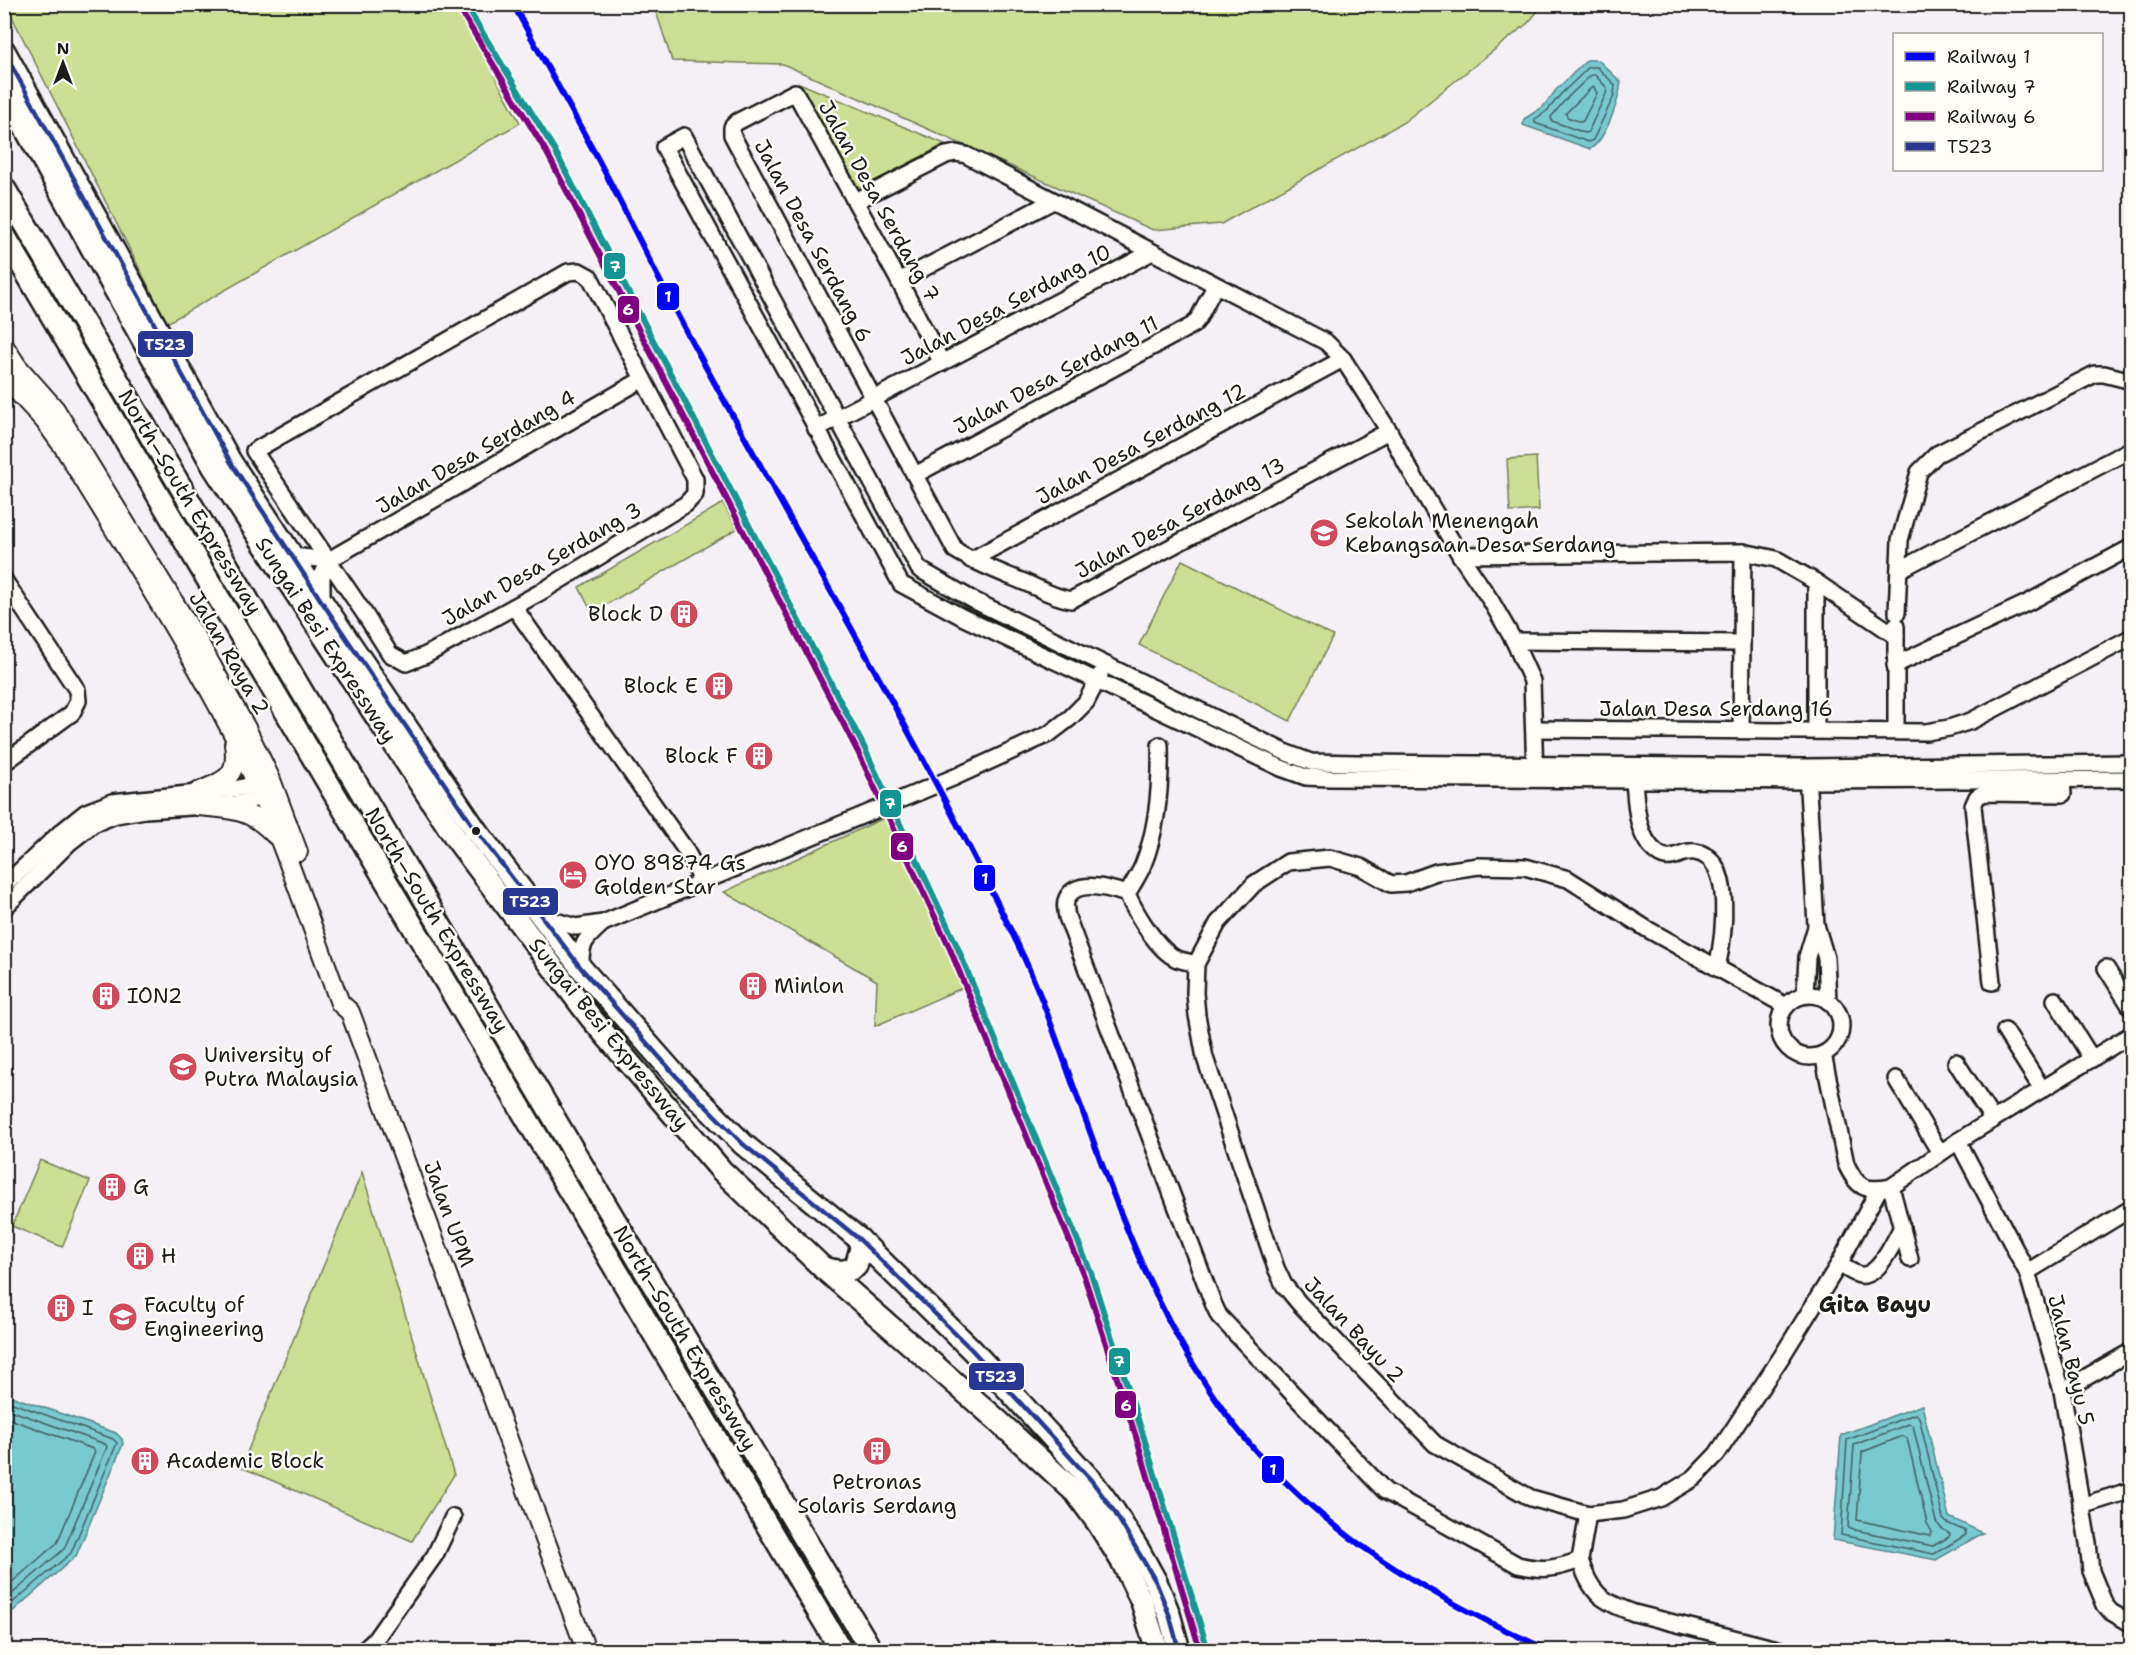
<svg xmlns="http://www.w3.org/2000/svg" width="2136" height="1655" font-family="'Shantell Sans',sans-serif">
	<style>
		.green { fill: #ccdf94; stroke: #747e58; stroke-width: 1.5 }
		.water { fill: #78c9d0; stroke: #538488; stroke-width: 1.5 }
		.lines { fill: none; stroke-linecap: round; stroke-linejoin: round }
		.shore { stroke: #416164; stroke-width: 1.5 }
		.minor-casing { stroke: #1c1c1c; stroke-width: 20 }
		.major-casing { stroke: #1c1c1c; stroke-width: 22 }
		.highway-casing { stroke: #1c1c1c; stroke-width: 26 }
		.minor { stroke: #fdfcf7; stroke-width: 15 }
		.major { stroke: #fdfcf7; stroke-width: 18 }
		.highway { stroke: #fdfcf7; stroke-width: 21 }
		.bus-1-casing { stroke: #fdfcf7; stroke-width: 9 }
		.bus-1 { stroke: #283890; stroke-width: 4.5 }
		.rail-1-casing { stroke: #fdfcf7; stroke-width: 10 }
		.rail-2-casing { stroke: #fdfcf7; stroke-width: 10 }
		.rail-3-casing { stroke: #fdfcf7; stroke-width: 10 }
		.rail-1 { stroke: #00f; stroke-width: 6 }
		.rail-2 { stroke: #139593; stroke-width: 6 }
		.rail-3 { stroke: #800080; stroke-width: 6 }
		.bus-dot { fill: #1c1c1c; stroke: #fdfcf7; stroke-width: 2 }
		.labels { text-anchor: middle; stroke-width: 5; stroke-linejoin: round; paint-order: stroke }
		.street-label { font-size: 21px; fill: #1c1c1c; stroke: #fdfcf7 }
		.poi-label { font-size: 21px; fill: #1c1c1c; stroke: #fdfcf7; text-anchor: start }
		.neighbourhood-label { font-size: 22px; font-weight: bold; fill: #1c1c1c; stroke: #fdfcf7 }
		.line-badge { stroke: #fdfcf7; stroke-width: 2 }
		.badge-label { font-size: 16px; text-anchor: middle; font-weight: bold; fill: #fff }
	</style>
	<rect width="100%" height="100%" fill="#f4f0f6"/>
	<filter id="ink" filterUnits="userSpaceOnUse"><feTurbulence type="fractalNoise" baseFrequency=".0167" numOctaves="2"/><feDisplacementMap in="SourceGraphic" scale="12" xChannelSelector="R" yChannelSelector="G"/><feConvolveMatrix kernelMatrix="1 2 1 2 8 2 1 2 1" color-interpolation-filters="sRGB"/></filter>
	<g filter="url(#ink)">
		<g class="green">
			<path d="M6 5H457L520 123 167 323Z"/>
			<path d="M654 5V4L1543 5 1528 23 1404 122 1221 224 1153 230 783 64 672 61Z"/>
			<path d="M799 83 945 144 858 190Z"/>
			<path d="M1536 457 1539 510 1510 512 1507 459Z"/>
			<path d="M723 503 737 529 592 613 579 587Z"/>
			<path d="M1182 560 1333 636 1290 721 1139 645Z"/>
			<path d="M886 817 969 985 875 1026 877 981 724 892Z"/>
			<path d="M40 1160 90 1181 62 1247 12 1226Z"/>
			<path d="M362 1172 454 1475 412 1541 241 1467Z"/>
		</g>
		<g class="water">
			<path d="M1587 60H1598L1621 82C1619 100 1606 140 1590 149L1523 125 1524 119 1543 107 1556 90Z"/>
			<path d="M5 1394 116 1433 122 1439 123 1444 76 1556 5 1618Z"/>
			<path d="M1922 1405 1949 1517 1983 1533 1936 1560 1833 1540 1841 1435Z"/>
		</g>
		<g class="lines">
			<g class="shore">
				<path d="M1589 67H1597L1615 85 1614 96 1593 140 1588 142 1535 123V119L1547 111 1561 94Z"/>
				<path d="M1591 75H1595L1607 88 1606 94 1588 132 1585 133 1552 121 1551 117 1566 99Z"/>
				<path d="M1594 87 1597 93 1583 121 1581 122 1567 117 1566 113 1591 88Z"/>
				<path d="M4 1400 113 1439 117 1443 71 1553 4 1610"/>
				<path d="M4 1408 105 1444 107 1447 64 1549 4 1601"/>
				<path d="M1915 1414 1919 1417 1943 1519 1947 1523 1965 1531 1966 1535 1934 1554 1841 1535 1847 1440Z"/>
				<path d="M4 1417 93 1449 95 1452 57 1543 4 1589"/>
				<path d="M1909 1424 1913 1426 1936 1522 1941 1528 1950 1534 1949 1537 1933 1546 1850 1529 1848 1527 1854 1445Z"/>
				<path d="M1903 1436 1907 1438 1927 1523 1932 1532 1930 1536 1857 1520 1862 1452Z"/>
			</g>
			<g class="minor-casing">
				<g id="minor">
					<path d="M856 201 946 155 956 153 966 155 1326 342 1343 359 1389 431 1407 465 1460 555 1491 601 1514 641 1532 681 1535 773"/>
					<path d="M579 271 590 277 695 479V494L686 504 539 593 426 655 406 663 390 654 364 613 254 451 568 272Z"/>
					<path d="M899 281 1053 201"/>
					<path d="M942 363 899 281 795 92 737 122 732 127V135L955 550C977 564 1000 572 1024 582 1040 589 1053 597 1071 600L1389 431"/>
					<path d="M816 429 1152 252"/>
					<path d="M915 475 1193 325 1198 319 1215 286"/>
					<path d="M1460 555 1743 552 1776 559 1816 582 1896 636"/>
					<path d="M292 556 329 560"/>
					<path d="M329 560 643 379"/>
					<path d="M971 560 1343 359"/>
					<path d="M1899 570 2132 449"/>
					<path d="M4 580 77 690 78 701 72 713 4 763"/>
					<path d="M1816 582V731"/>
					<path d="M322 602V576L329 560"/>
					<path d="M514 607 685 849 703 882"/>
					<path d="M1897 613 1900 540 1919 472 1937 454 2095 374H2104L2132 381"/>
					<path d="M1896 626V731"/>
					<path d="M1514 641 1742 643"/>
					<path d="M1895 665 2029 602 2132 547"/>
					<path d="M1534 729 1926 732 1949 728 1971 721 2132 637"/>
					<path d="M1741 730 1743 552"/>
					<path d="M1160 745C1161 785 1158 828 1143 865 1139 875 1132 885 1127 894 1136 913 1157 950 1177 959 1183 961 1190 962 1196 964"/>
					<path d="M2132 763 1807 767 1357 763 1311 762 1287 753 973 600 919 569 684 136 664 147 901 584 964 618 1281 768 1306 777 1329 778 1807 781 2132 779"/>
					<path d="M1807 773 1816 925 1826 958 1828 1001"/>
					<path d="M1634 780C1636 803 1636 837 1657 853 1671 864 1680 850 1695 852 1736 858 1723 941 1717 968"/>
					<path d="M4 886 61 832 86 812 112 802 235 789 268 781"/>
					<path d="M1127 894C1112 889 1077 878 1067 898 1064 904 1066 911 1067 917L1213 1303 1219 1316 1385 1491 1518 1565C1543 1571 1556 1569 1580 1560L1588 1514"/>
					<path d="M4 908 70 842 93 824 116 815 145 810 237 804 273 794"/>
					<path d="M542 917 576 927 603 923 955 777 1049 734 1070 718 1086 702 1100 675"/>
					<path d="M581 968C580 943 585 939 603 923"/>
					<path d="M2106 968 2132 1009"/>
					<path d="M1992 982 1973 806 1977 797 1984 793 2063 794 2062 780"/>
					<path d="M1805 995 1807 957 1816 927"/>
					<circle cx="1810" cy="1026" r="31"/>
					<path d="M2055 1000 2092 1059"/>
					<path d="M1786 1006 1647 929 1568 879 1525 867 1479 866 1436 872 1406 883 1391 884 1361 867 1330 858 1288 862 1254 884 1218 923 1196 964 1195 993 1197 1015 1205 1058 1276 1268 1284 1285 1299 1303 1435 1444 1531 1498 1588 1514 1623 1510 1661 1498 1694 1478 1717 1454 1782 1356 1839 1264 1879 1189"/>
					<path d="M2005 1031 2042 1089"/>
					<path d="M1823 1054 1846 1164C1857 1188 1865 1192 1891 1187L1958 1141 2132 1034"/>
					<path d="M1956 1062 1993 1120"/>
					<path d="M1896 1079 1940 1153"/>
					<path d="M1958 1141 2027 1272 2062 1391 2088 1543 2091 1571 2105 1605 2111 1612 2132 1624"/>
					<path d="M1891 1187 1910 1259"/>
					<path d="M1839 1264C1845 1267 1853 1274 1860 1275 1879 1278 1894 1241 1902 1227"/>
					<path d="M2027 1272 2132 1208"/>
					<path d="M2062 1391 2132 1351"/>
					<path d="M2081 1506 2132 1490"/>
					<path d="M1580 1560C1591 1594 1601 1601 1634 1613L1781 1650"/>
					<path d="M364 1650 374 1641 435 1555 453 1517"/>
				</g>
			</g>
			<g class="major-casing">
				<g id="major">
					<path d="M4 346 17 366 55 409 199 643 246 728 271 780 298 852"/>
					<path d="M4 377 44 420 65 449C122 543 182 635 232 732 276 818 306 912 340 1003L350 1012 586 1650"/>
					<path d="M198 792C225 780 239 778 234 744"/>
					<path d="M197 806C231 809 250 808 275 835"/>
				</g>
			</g>
			<g class="highway-casing">
				<g id="highway">
					<path d="M4 51 230 461 322 602 475 829 581 968 676 1076 743 1144 859 1239 972 1350 1091 1480 1114 1511 1139 1551 1156 1582 1169 1614 1179 1650"/>
					<path d="M4 90 213 466 457 840 591 1018 721 1170 823 1268 996 1419 1076 1493 1098 1523 1123 1563 1142 1602 1157 1650"/>
					<path d="M4 188 573 1150 871 1650"/>
					<path d="M4 235 841 1650"/>
					<path d="M823 1268C836 1271 845 1274 856 1266L861 1248 859 1239"/>
				</g>
			</g>
			<use href="#minor" class="minor"/>
			<use href="#major" class="major"/>
			<use href="#highway" class="highway"/>
			<g class="bus-1-casing">
				<path id="bus-1" d="M4 52 230 461 322 602 475 829 581 968 676 1076 743 1144 859 1239 972 1350 1091 1480 1114 1511 1156 1582 1169 1614 1179 1650"/>
			</g>
			<use href="#bus-1" class="bus-1"/>
			<g class="rail-1-casing">
				<path id="rail-1" d="M513 4C545 63 578 121 609 180 635 230 659 281 686 331 797 535 917 736 1018 945 1040 990 1056 1038 1073 1085 1116 1203 1157 1325 1235 1426 1316 1530 1430 1597 1548 1650"/>
			</g>
			<g class="rail-2-casing">
				<path id="rail-2" d="M465 4 554 149 865 749 957 946 1091 1273 1144 1438 1208 1650"/>
			</g>
			<g class="rail-3-casing">
				<path id="rail-3" d="M459 8 547 153 858 752 950 949 1084 1276 1137 1440 1200 1650"/>
			</g>
			<use href="#rail-1" class="rail-1"/>
			<use href="#rail-2" class="rail-2"/>
			<use href="#rail-3" class="rail-3"/>
		</g>
	</g>
	<defs>
		<g id="school-disc" transform="scale(1.5)"><circle r="9.5" fill="#d1495b" stroke="#fdfcf7"/><path d="M0-5L7-2L0 1L-7-2ZM-4 1L0 2.5L4 1V4Q0 6-4 4Z" fill="#fff"/></g>
		<g id="building-disc" transform="scale(1.5)"><circle r="9.5" fill="#d1495b" stroke="#fdfcf7"/><path d="M-4-6H4V6H1V3H-1V6H-4ZM-2.5-4.3h1.7v1.8h-1.7ZM.8-4.3h1.7v1.8H.8ZM-2.5-1h1.7V.8h-1.7ZM.8-1h1.7V.8H.8Z" fill="#fff"/></g>
		<g id="hotel-disc" transform="scale(1.5)"><circle r="9.5" fill="#d1495b" stroke="#fdfcf7"/><path d="M-6-4.5h1.5V1H6V5H4.5V3h-9V5H-6ZM-4 0a1.8 1.8 0 1 1 3.6 0ZM.5 0V-2.5h3Q6-2.5 6 0Z" fill="#fff"/></g>
		<g id="university-disc" transform="scale(1.5)"><circle r="9.5" fill="#d1495b" stroke="#fdfcf7"/><path d="M0-5L7-2L0 1L-7-2ZM-4 1L0 2.5L4 1V4Q0 6-4 4Z" fill="#fff"/></g>
	</defs>
	<g fill-rule="evenodd">
		<use href="#school-disc" x="1324" y="533"/>
		<use href="#building-disc" x="684" y="614"/>
		<use href="#building-disc" x="719" y="686"/>
		<use href="#building-disc" x="759" y="756"/>
		<use href="#hotel-disc" x="573" y="875"/>
		<use href="#building-disc" x="753" y="986"/>
		<use href="#building-disc" x="106" y="996"/>
		<use href="#university-disc" x="183" y="1067"/>
		<use href="#building-disc" x="112" y="1187"/>
		<use href="#building-disc" x="140" y="1256"/>
		<use href="#building-disc" x="61" y="1308"/>
		<use href="#university-disc" x="123" y="1317"/>
		<use href="#building-disc" x="877" y="1451"/>
		<use href="#building-disc" x="145" y="1461"/>
	</g>
	<circle class="bus-dot" cx="476" cy="831" r="5"/>
	<g class="labels">
		<g class="street-label">
			<text transform="translate(879 201) rotate(61)" y="7">Jalan Desa Serdang 7</text>
			<text transform="translate(813 241) rotate(62)" y="7">Jalan Desa Serdang 6</text>
			<text transform="translate(1006 305) rotate(-28)" y="7">Jalan Desa Serdang 10</text>
			<text transform="translate(1056 375) rotate(-28)" y="7">Jalan Desa Serdang 11</text>
			<text transform="translate(1141 444) rotate(-28)" y="7">Jalan Desa Serdang 12</text>
			<text transform="translate(476 452) rotate(-30)" y="7">Jalan Desa Serdang 4</text>
			<text transform="translate(190 502) rotate(59)" y="7">North–South Expressway</text>
			<text transform="translate(1180 518) rotate(-28)" y="7">Jalan Desa Serdang 13</text>
			<text transform="translate(542 564) rotate(-30)" y="7">Jalan Desa Serdang 3</text>
			<text transform="translate(326 640) rotate(57)" y="7">Sungai Besi Expressway</text>
			<text transform="translate(229 653) rotate(60)" y="7">Jalan Raya 2</text>
			<text x="1716" y="716">Jalan Desa Serdang 16</text>
			<text transform="translate(437 920) rotate(59)" y="7">North–South Expressway</text>
			<text transform="translate(609 1034) rotate(51)" y="7">Sungai Besi Expressway</text>
			<text transform="translate(449 1214) rotate(70)" y="7">Jalan UPM</text>
			<text transform="translate(1354 1330) rotate(47)" y="7">Jalan Bayu 2</text>
			<text transform="translate(685 1338) rotate(59)" y="7">North–South Expressway</text>
			<text transform="translate(2071 1360) rotate(76)" y="7">Jalan Bayu 5</text>
		</g>
		<g class="poi-label">
			<text x="1345" y="528">Sekolah Menengah<tspan x="1345" dy="24">Kebangsaan Desa Serdang</tspan></text>
			<text x="663" y="621" text-anchor="end">Block D</text>
			<text x="698" y="693" text-anchor="end">Block E</text>
			<text x="738" y="763" text-anchor="end">Block F</text>
			<text x="594" y="870">OYO 89874 Gs<tspan x="594" dy="24">Golden Star</tspan></text>
			<text x="774" y="993">Minlon</text>
			<text x="127" y="1003">ION2</text>
			<text x="204" y="1062">University of<tspan x="204" dy="24">Putra Malaysia</tspan></text>
			<text x="133" y="1194">G</text>
			<text x="161" y="1263">H</text>
			<text x="144" y="1312">Faculty of<tspan x="144" dy="24">Engineering</tspan></text>
			<text x="82" y="1315">I</text>
			<text x="166" y="1468">Academic Block</text>
			<text x="877" y="1489" text-anchor="middle">Petronas<tspan x="877" dy="24">Solaris Serdang</tspan></text>
		</g>
		<g class="neighbourhood-label">
			<text x="1875" y="1312">Gita Bayu</text>
		</g>
	</g>
	<g class="line-badge">
		<rect x="603" y="252" width="23" height="28" rx="6" fill="#139593"/>
		<rect x="656" y="282" width="24" height="29" rx="6" fill="#00f"/>
		<rect x="617" y="295" width="23" height="29" rx="6" fill="#800080"/>
		<rect x="137" y="330" width="57" height="28" rx="6" fill="#283890"/>
		<rect x="879" y="789" width="23" height="29" rx="6" fill="#139593"/>
		<rect x="890" y="832" width="24" height="29" rx="6" fill="#800080"/>
		<rect x="973" y="864" width="23" height="28" rx="6" fill="#00f"/>
		<rect x="502" y="887" width="57" height="29" rx="6" fill="#283890"/>
		<rect x="1108" y="1347" width="23" height="29" rx="6" fill="#139593"/>
		<rect x="968" y="1362" width="57" height="29" rx="6" fill="#283890"/>
		<rect x="1114" y="1390" width="23" height="29" rx="6" fill="#800080"/>
		<rect x="1261" y="1455" width="24" height="29" rx="6" fill="#00f"/>
	</g>
	<g class="badge-label">
		<text x="615" y="272">7</text>
		<text x="668" y="302">1</text>
		<text x="628" y="315">6</text>
		<text x="165" y="350">T523</text>
		<text x="890" y="809">7</text>
		<text x="902" y="852">6</text>
		<text x="985" y="884">1</text>
		<text x="530" y="907">T523</text>
		<text x="1119" y="1367">7</text>
		<text x="996" y="1382">T523</text>
		<text x="1126" y="1411">6</text>
		<text x="1273" y="1475">1</text>
	</g>
	<rect width="2136" height="1655" fill="none" stroke="#fdfcf7" stroke-width="24"/>
	<rect x="12" y="12" width="2112" height="1631" fill="none" stroke="#1c1c1c" stroke-width="2" filter="url(#ink)"/>
	<rect x="1893" y="33" width="210" height="138" fill="#fdfcf7" stroke="#a3a29f" stroke-width="1.5"/>
	<rect x="1905" y="52" width="30" height="9" fill="#0000ff" stroke="#a3a29f" stroke-width="1.5"/>
	<text x="1947" y="63" font-size="18" fill="#1c1c1c">Railway 1</text>
	<rect x="1905" y="82" width="30" height="9" fill="#139593" stroke="#a3a29f" stroke-width="1.5"/>
	<text x="1947" y="93" font-size="18" fill="#1c1c1c">Railway 7</text>
	<rect x="1905" y="112" width="30" height="9" fill="#800080" stroke="#a3a29f" stroke-width="1.5"/>
	<text x="1947" y="123" font-size="18" fill="#1c1c1c">Railway 6</text>
	<rect x="1905" y="142" width="30" height="9" fill="#283890" stroke="#a3a29f" stroke-width="1.5"/>
	<text x="1947" y="153" font-size="18" fill="#1c1c1c">T523</text>
	<g transform="translate(63 63)" stroke="#fdfcf7" stroke-width="4.5" paint-order="stroke">
	<path d="M0-4.5L10 22L0 15L-10 22Z" fill="#1c1c1c"/>
	<text y="-9" font-size="16" font-weight="bold" text-anchor="middle" fill="#1c1c1c">N</text>
	</g>
</svg>
